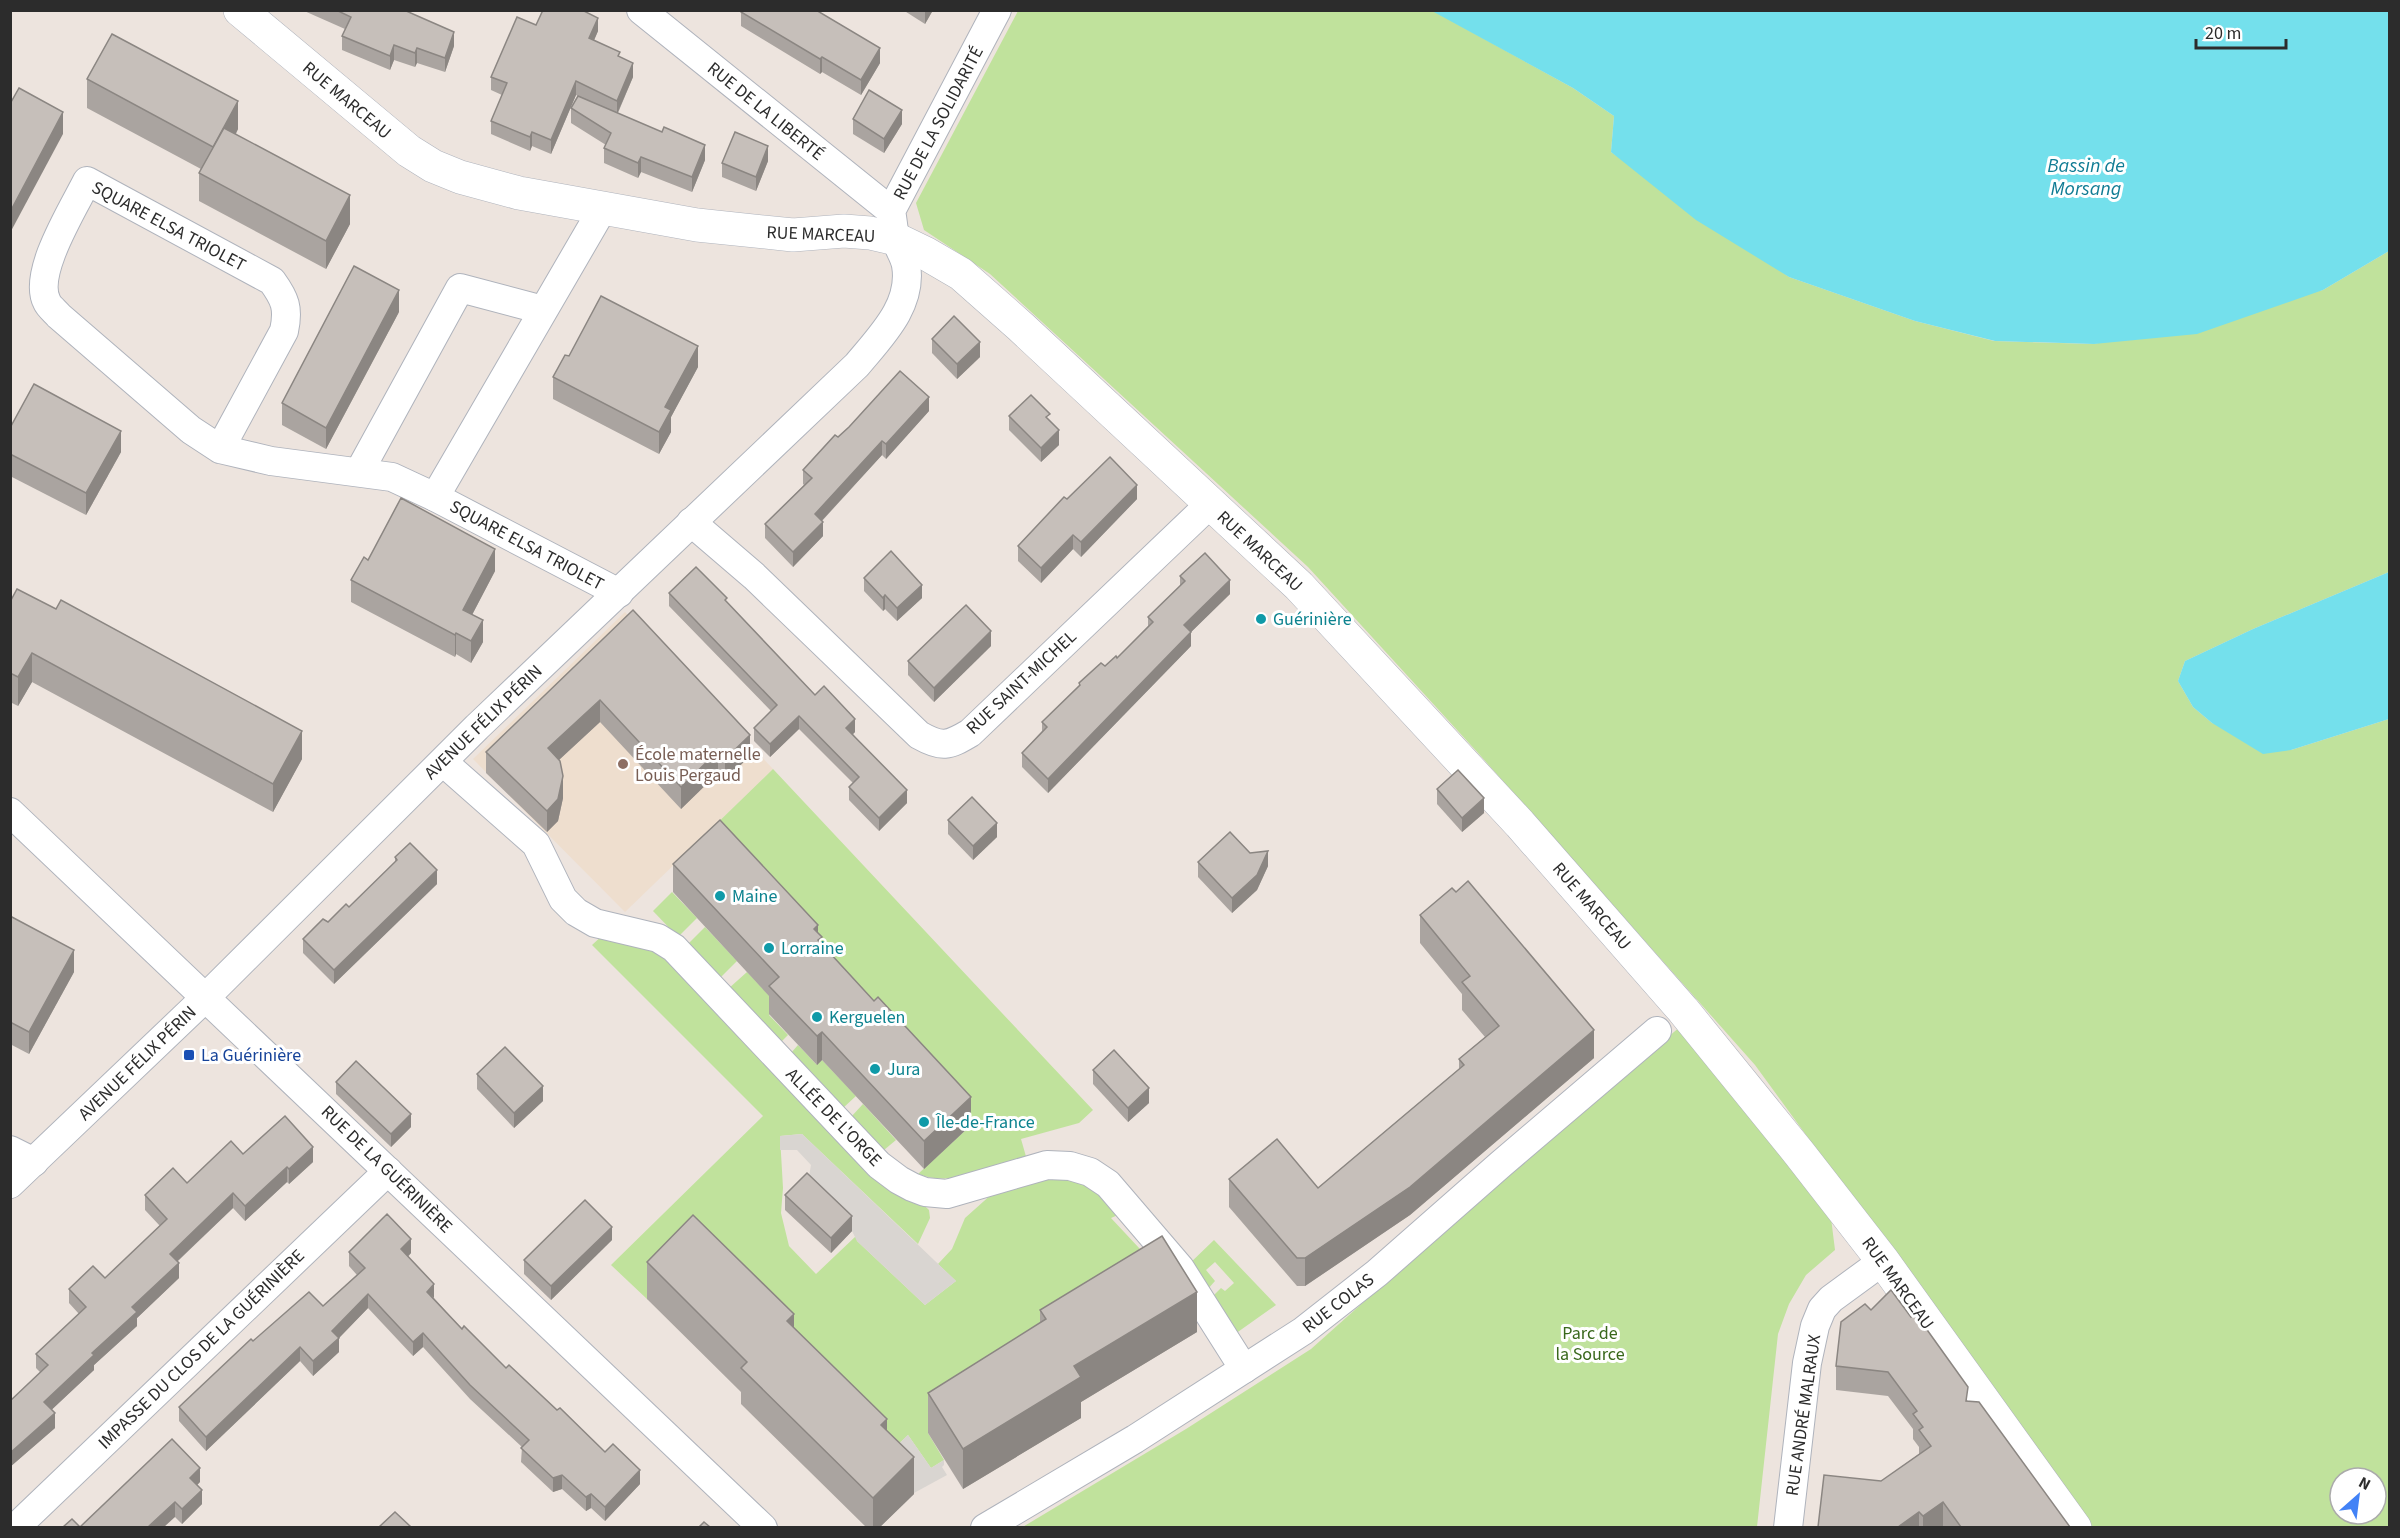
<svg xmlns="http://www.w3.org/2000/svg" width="2400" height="1538" font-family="'Source Sans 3',sans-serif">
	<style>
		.education { fill: #eedece }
		.green { fill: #c0e29c; fill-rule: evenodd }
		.plaza { fill: #d9d5d1 }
		.water { fill: #74e0ec }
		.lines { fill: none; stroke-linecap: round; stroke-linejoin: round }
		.street-casing { stroke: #afb3bc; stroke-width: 30 }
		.secondary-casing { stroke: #afb3bc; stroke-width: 34 }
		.street { stroke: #fff; stroke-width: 28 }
		.secondary { stroke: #fff; stroke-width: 33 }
		.wall { fill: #aaa4a0 }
		.shaded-wall { fill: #8b8682 }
		.building { fill: #c6bfba; stroke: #8b8682; stroke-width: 1.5 }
		.culture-dot { fill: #0f9aa8; stroke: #fff; stroke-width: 2 }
		.education-dot { fill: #8d6e63; stroke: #fff; stroke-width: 2 }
		.transit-dot { fill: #1a4fb4; stroke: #fff; stroke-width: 2 }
		.labels { text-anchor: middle; stroke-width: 6; stroke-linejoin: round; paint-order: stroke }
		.street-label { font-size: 18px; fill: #2c2c2c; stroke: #fff }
		.culture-label { font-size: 18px; fill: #0d838f; stroke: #fff; text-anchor: start }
		.education-label { font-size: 18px; fill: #785e54; stroke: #fff; text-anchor: start }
		.transit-label { font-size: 18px; fill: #164399; stroke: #fff; text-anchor: start }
		.park-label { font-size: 18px; fill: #39681c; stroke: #fff }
		.water-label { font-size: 20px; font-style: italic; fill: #107c94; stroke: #fff }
	</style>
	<rect width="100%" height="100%" fill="#ede4de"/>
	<path class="education" d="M625 612 773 769 625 912 473 759Z"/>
	<g class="green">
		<path d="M1432 10 1573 88 1614 116 1611 152 1789 277 1915 321 1994 341 2094 344 2323 290 2389 251V572L2253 629 2185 661 2178 681 2193 707 2212 723 2291 750 2389 719V1527H2092L1755 1065 1479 754 1308 567 990 274 924 230 916 203 1018 11ZM2340 1478H2376V1514H2340Z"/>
		<path d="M773 769 1093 1110 1079 1123 1021 1139 1027 1160C994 1168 951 1187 918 1174L971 1125 706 834Z"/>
		<path d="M672 892 697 918 678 937 653 911Z"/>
		<path d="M705 927 737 961 718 980 687 945Z"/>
		<path d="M604 934 651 945 929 1210 930 1218 918 1244 802 1134 780 1136 783 1188 781 1213 789 1246 816 1274 856 1236 857 1241 925 1305 956 1281 938 1264 952 1249 965 1218 993 1193 1048 1179 1069 1177 1099 1191 1118 1215 1111 1218 1154 1264 928 1433 944 1460 931 1468 908 1435 887 1455 647 1299 611 1265 763 1116 592 945Z"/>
		<path d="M747 972 779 1006 769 1015 788 1035 780 1043 728 989Z"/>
		<path d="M1681 1026 1831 1218 1835 1250 1806 1275 1789 1304 1778 1334 1757 1527 1021 1528 1186 1429 1311 1349 1506 1175Z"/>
		<path d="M798 1045 816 1064 822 1060 856 1096 843 1108 791 1053Z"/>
		<path d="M863 1104 896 1140 884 1150 851 1117Z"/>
		<path d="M1214 1240 1276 1305 1235 1334 1213 1296 1221 1288 1225 1291 1234 1283 1215 1262 1206 1270 1215 1281 1207 1290 1187 1266Z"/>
	</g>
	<g class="plaza">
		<path d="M802 1134 956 1281 925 1305 857 1241 852 1231 807 1188 811 1165 797 1150H780V1136Z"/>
		<path d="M908 1435 931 1468 944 1460V1465L942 1467 947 1475 914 1493 881 1461Z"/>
	</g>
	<g class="water">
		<path d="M1432 11H2389V251L2323 290 2197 334 2094 344 1995 341 1915 321 1789 277 1696 220 1611 152 1614 116 1573 88Z"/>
		<path d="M2389 572V719L2291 750 2263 754 2212 723 2193 707 2178 681 2185 661 2253 629Z"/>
	</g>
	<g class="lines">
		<g class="street-casing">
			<g id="street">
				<path d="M641 10 891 211"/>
				<path d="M220 449 284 331C289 308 285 299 272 281L87 181C73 209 32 274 47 302 49 307 56 312 59 316L191 430 220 449 271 461 392 477 435 497 603 208"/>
				<path d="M359 472 460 288 543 310"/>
				<path d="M435 497 619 593"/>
				<path d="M691 522 754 576 919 735C942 748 948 746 970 733L1210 504"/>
				<path d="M443 762 536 844 563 899 576 912 595 923 658 938 674 948 879 1165 899 1180 912 1187 925 1192 947 1194 1047 1165 1070 1166 1090 1172 1108 1184 1180 1268 1244 1369"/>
				<path d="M10 812 763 1528"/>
				<path d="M10 1150 34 1162"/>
				<path d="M10 1184 205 998 477 727 857 365C881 336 913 305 906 265 904 255 898 248 896 239 893 230 893 220 891 211L997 10"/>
				<path d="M15 1528 388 1171"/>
				<path d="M985 1528 1135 1439 1303 1331 1377 1273 1501 1164 1657 1031"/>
				<path d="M1788 1528 1807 1363 1815 1326 1822 1309 1831 1299 1883 1261"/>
			</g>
		</g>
		<g class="secondary-casing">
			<path id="secondary" d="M240 10 409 151 433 166 460 177 519 193 697 225 793 235 844 231 870 233 896 239 925 253 961 274 1021 327 1299 586 1520 824 1683 1010 1799 1153 1883 1261 2075 1528"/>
		</g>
		<use href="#street" class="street"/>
		<use href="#secondary" class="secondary"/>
	</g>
	<g class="wall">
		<path d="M302 10H404L454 46 445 72 417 63 415 67 394 60 390 70 342 50V36L345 29Z"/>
		<path d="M903 10H933L925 24Z"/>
		<path d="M741 12 880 63 861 95 822 72 820 74 741 26Z"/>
		<path d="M536 25 598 31 594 40 620 57 633 77 618 113 705 160 692 192 641 172 638 178 604 163V148L606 145 571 123V108L578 96 576 95 551 154 532 146 530 151 491 134V121L502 95 491 90V77Z"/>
		<path d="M87 79 238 129 236 134 350 224 326 269 199 201V173L201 169 87 108Z"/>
		<path d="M853 119 902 124 884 153 853 134Z"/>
		<path d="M768 161 756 191 722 177V163Z"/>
		<path d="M399 312 326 449 282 425V403Z"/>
		<path d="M932 339 980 357 957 379 932 353Z"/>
		<path d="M698 367 671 417V432L659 454 553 399V377Z"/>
		<path d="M929 411 886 459 882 455 822 521 823 536 793 567 765 538V524L804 485 803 484V470L838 437Z"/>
		<path d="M1009 416 1050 421 1059 445 1041 462 1009 430Z"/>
		<path d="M10 428 121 452 86 515 10 476Z"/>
		<path d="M1067 499H1137L1081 557 1073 549 1041 583 1018 561V546Z"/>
		<path d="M368 560 495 571 472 615 483 642 471 663 456 654 455 657 351 602V580Z"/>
		<path d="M1180 576 1230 594 1191 632V646L1048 793 1022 767V753L1042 731V722L1079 686V683L1117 658 1148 626V617L1180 586Z"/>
		<path d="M864 578 922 598 897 621 885 609 883 611 864 591Z"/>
		<path d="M669 593 727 603 815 695 855 732 853 734 907 803 879 831 849 800V787L853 783 799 729 770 757 754 741V728L771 711 669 606Z"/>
		<path d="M10 602 302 759 273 812 32 682 18 706 10 702Z"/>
		<path d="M633 610 750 756 725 780 718 773 681 809 600 722 559 760 563 798 558 821 547 832 486 773V752Z"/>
		<path d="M991 646 934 702 908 675V661Z"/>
		<path d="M1437 789 1484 813 1462 832 1437 804Z"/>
		<path d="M948 820 997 837 973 860 948 834Z"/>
		<path d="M1250 853 1268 866 1257 890 1232 913 1198 877V862Z"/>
		<path d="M395 857 437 884 334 984 303 953V939L349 907 395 862Z"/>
		<path d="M673 864 818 933 822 944 971 1125 924 1169 822 1060 817 1065 769 1014V996L673 892Z"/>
		<path d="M1420 915 1594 1058 1410 1215 1305 1286H1297L1229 1207V1179L1318 1188 1459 1069V1059L1485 1037 1462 1010V994L1420 943Z"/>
		<path d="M10 916 74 972 29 1054 10 1044Z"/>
		<path d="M1093 1070 1149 1103 1128 1122 1093 1084Z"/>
		<path d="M477 1074 543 1101 514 1128 477 1089Z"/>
		<path d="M336 1082 411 1127 391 1147 336 1094Z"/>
		<path d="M243 1154 313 1162 289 1184 287 1182 245 1221 233 1208 178 1261 179 1278 137 1318V1326L94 1365V1370L51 1410 55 1428 10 1467V1401L41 1373 36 1368V1354L79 1314 69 1303V1289L105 1278 160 1226 145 1210V1195L187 1183Z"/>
		<path d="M785 1195 852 1231 831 1253 785 1210Z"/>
		<path d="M612 1240 551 1300 524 1274V1260Z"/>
		<path d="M349 1252 411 1253 408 1257 434 1298 462 1329 506 1368 557 1410 640 1484 605 1521 591 1508 586 1511 562 1489 553 1492 521 1462 522 1447 470 1399 423 1347 413 1356 368 1308 339 1338V1352L313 1376 300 1361 206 1451 179 1421V1407L253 1341 323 1306 357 1275 349 1266Z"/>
		<path d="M647 1262 794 1328 887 1431 914 1494 880 1527H866L741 1404V1392L647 1299Z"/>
		<path d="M1040 1310 1197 1332 1081 1402V1418L963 1489 928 1433V1393L1040 1323Z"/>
		<path d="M1871 1310 1968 1401 2070 1527H1944L1943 1526 1941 1527H1818L1919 1454V1447L1913 1439V1429L1888 1396 1836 1390V1366Z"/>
		<path d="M200 1482 197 1485 202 1504 182 1524 175 1517 80 1527Z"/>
	</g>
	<g class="shaded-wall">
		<path d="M925 10H933L925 24Z"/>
		<path d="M598 18V31L589 52V38Z"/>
		<path d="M454 32V46L445 72V58Z"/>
		<path d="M394 45V60L390 70V56Z"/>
		<path d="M417 48V63L415 67V53Z"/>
		<path d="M880 48V63L861 95V80Z"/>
		<path d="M822 57V72L820 74V59Z"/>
		<path d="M633 63V77L617 114V101Z"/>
		<path d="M576 81V95L551 154V140Z"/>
		<path d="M238 101V129L213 175V147Z"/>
		<path d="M902 110V124L884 153V139Z"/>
		<path d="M63 112V134L10 233V212Z"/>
		<path d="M532 132V146L530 151V137Z"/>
		<path d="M705 145V160L692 192V177Z"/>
		<path d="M768 146V161L756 191V177Z"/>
		<path d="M641 157V172L638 178V163Z"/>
		<path d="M350 195V224L326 269V241Z"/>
		<path d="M399 290V312L326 449V428Z"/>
		<path d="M980 342V357L957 379V364Z"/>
		<path d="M698 346V367L671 417V432L659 454V432L665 407Z"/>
		<path d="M929 397V411L886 459V444Z"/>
		<path d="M1059 430V445L1041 462V448Z"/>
		<path d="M121 431V452L86 515V493Z"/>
		<path d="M882 441V455L815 528V514Z"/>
		<path d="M1137 485V499L1081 557V542Z"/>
		<path d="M823 522V536L793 567V552Z"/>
		<path d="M1073 535V549L1041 583V568Z"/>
		<path d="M495 549V571L463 632V610Z"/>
		<path d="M1230 580V594L1184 639V625Z"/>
		<path d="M922 585V598L897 621V608Z"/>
		<path d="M885 595V609L883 611V598Z"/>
		<path d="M483 620V642L471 663V641Z"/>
		<path d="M991 631V646L934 702V688Z"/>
		<path d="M1191 632V646L1048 793V779Z"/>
		<path d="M456 633V654L455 657V635Z"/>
		<path d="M32 653V682L18 706V677Z"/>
		<path d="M600 700V722L548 770V748Z"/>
		<path d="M799 716V729L770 757V744Z"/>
		<path d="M855 719V732L846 741V728Z"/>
		<path d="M302 731V759L273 812V784Z"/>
		<path d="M750 735V756L725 780V759Z"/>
		<path d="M718 751V773L681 809V787Z"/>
		<path d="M563 776V798L558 821 547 832V811Z"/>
		<path d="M907 790V803L879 831V818Z"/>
		<path d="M1484 798V813L1462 832V818Z"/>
		<path d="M997 823V837L973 860V846Z"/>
		<path d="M1268 851V866L1257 890 1232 913V898Z"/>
		<path d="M437 870V884L334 984V970Z"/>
		<path d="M818 925V953L814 929Z"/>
		<path d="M74 950V972L29 1054V1032Z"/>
		<path d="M1594 1030V1058L1410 1215 1305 1286V1258Z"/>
		<path d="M822 1032V1060L817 1065V1036Z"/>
		<path d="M543 1086V1101L514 1128V1113Z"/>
		<path d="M1149 1088V1103L1128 1122V1108Z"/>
		<path d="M971 1097V1125L924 1169V1141Z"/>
		<path d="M411 1114V1127L391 1147V1134Z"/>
		<path d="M313 1147V1162L289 1184V1169Z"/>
		<path d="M287 1167V1182L245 1221V1206Z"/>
		<path d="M233 1193V1208L170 1268V1254Z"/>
		<path d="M852 1216V1231L831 1253V1238Z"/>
		<path d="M612 1227V1240L551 1300V1286Z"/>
		<path d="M411 1239V1253L401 1263V1249Z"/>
		<path d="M179 1263V1278L137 1318V1326L94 1365V1370L44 1417V1402L132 1307Z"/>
		<path d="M434 1284V1298L427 1292Z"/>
		<path d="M1197 1292V1332L1081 1402V1418L963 1489V1449L1074 1366Z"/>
		<path d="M368 1294V1308L339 1338V1352L313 1376V1361L332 1331Z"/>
		<path d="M794 1314V1350L787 1321Z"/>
		<path d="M423 1333V1347L413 1356V1342Z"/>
		<path d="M300 1347V1361L206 1451V1437Z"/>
		<path d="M55 1413V1428L10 1467V1453Z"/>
		<path d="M887 1419V1455L881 1425Z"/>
		<path d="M914 1457V1494L880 1527H873V1498Z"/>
		<path d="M200 1468V1482L190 1492V1478Z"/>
		<path d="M640 1470V1484L605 1521V1507Z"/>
		<path d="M562 1475V1489L553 1492V1478Z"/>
		<path d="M202 1490V1504L182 1524V1509Z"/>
		<path d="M591 1494V1508L586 1511V1497Z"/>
		<path d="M175 1502V1517L164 1527H148Z"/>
		<path d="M1943 1502V1526L1941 1527H1923V1516Z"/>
		<path d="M1919 1512V1527H1898Z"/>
	</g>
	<g class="building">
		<path d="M336 10H404L454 32 445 58 417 48 415 53 394 45 390 56 342 36 351 17Z"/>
		<path d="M543 10H582L598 18 589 38 620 52 618 56 633 63 617 101 576 81 551 140 532 132 530 137 491 121 507 83 491 77 517 17 536 25Z"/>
		<path d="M742 10H816L880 48 861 80 822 57 820 59 741 12Z"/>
		<path d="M112 34 238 101 213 147 87 79Z"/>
		<path d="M19 88 63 112 10 212V104Z"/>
		<path d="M869 90 902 110 884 139 853 119Z"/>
		<path d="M578 96 662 132 664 127 705 145 692 177 641 157 638 163 604 148 611 133 571 108Z"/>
		<path d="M224 128 350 195 326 241 199 173Z"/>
		<path d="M735 132 768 146 756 177 722 163Z"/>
		<path d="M354 266 399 290 326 428 282 403Z"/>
		<path d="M601 296 698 346 665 407 671 410 659 432 553 377 565 355 569 356Z"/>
		<path d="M954 316 980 342 957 364 932 339Z"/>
		<path d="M900 371 929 397 886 444 882 441 815 514 823 522 793 552 765 524 812 478 803 470 835 435 838 437 849 427Z"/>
		<path d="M34 384 121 431 86 493 10 454V428Z"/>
		<path d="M1031 395 1050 414 1046 417 1059 430 1041 448 1009 416Z"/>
		<path d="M1110 457 1137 485 1081 542 1073 535 1041 568 1018 546 1064 497 1067 499Z"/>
		<path d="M401 498 495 549 463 610 483 620 471 641 456 633 455 635 351 580 364 557 368 560Z"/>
		<path d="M891 551 922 585 897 608 885 595 883 598 864 578Z"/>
		<path d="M1205 553 1230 580 1184 625 1191 632 1048 779 1022 753 1047 727 1042 722 1080 685 1079 683 1101 663 1105 666 1116 656 1117 658 1153 622 1148 617 1185 581 1180 576Z"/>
		<path d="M696 567 727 598 725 600 815 695 824 686 855 719 846 728 907 790 879 818 849 787 859 777 799 716 770 744 754 728 777 705 669 593Z"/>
		<path d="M17 589 56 609 61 600 302 731 273 784 32 653 18 677 10 673V602Z"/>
		<path d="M966 605 991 631 934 688 908 661Z"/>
		<path d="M633 610 750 735 725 759 718 751 681 787 600 700 548 748 560 761 563 776 558 799 547 811 486 752Z"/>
		<path d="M1458 770 1484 798 1462 818 1437 789Z"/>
		<path d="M972 797 997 823 973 846 948 820Z"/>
		<path d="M720 820 818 925 814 929 822 937 818 940 874 1001 878 997 971 1097 924 1141 822 1032 817 1036 769 986 779 977 673 864Z"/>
		<path d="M1230 832 1250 853 1268 851 1257 875 1232 898 1198 862Z"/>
		<path d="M410 843 437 870 334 970 303 939 323 919 328 922 346 904 349 907 397 860 395 857Z"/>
		<path d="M1468 881 1594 1030 1410 1187 1305 1258H1297L1229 1179 1277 1139 1318 1188 1464 1065 1459 1059 1499 1026 1462 982 1470 976 1420 915 1452 888 1456 892Z"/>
		<path d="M10 916 74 950 29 1032 10 1022Z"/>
		<path d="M505 1047 543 1086 514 1113 477 1074Z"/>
		<path d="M1114 1050 1149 1088 1128 1108 1093 1070Z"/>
		<path d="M356 1061 411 1114 391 1134 336 1082Z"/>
		<path d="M285 1116 313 1147 289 1169 287 1167 245 1206 233 1193 170 1254 179 1263 132 1307 137 1312 92 1353 94 1355 44 1402 55 1413 10 1453V1401L48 1365 36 1354 86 1307 69 1289 93 1266 105 1278 167 1219 145 1195 173 1168 187 1183 231 1141 243 1154Z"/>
		<path d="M807 1173 852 1216 831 1238 785 1195Z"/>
		<path d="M585 1200 612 1227 551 1286 524 1260Z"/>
		<path d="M387 1214 411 1239 401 1249 434 1284 427 1292 462 1329 464 1326 506 1368 509 1365 557 1410 560 1408 605 1452 613 1444 640 1470 605 1507 591 1494 586 1497 562 1475 553 1478 521 1448 529 1440 470 1385 423 1333 413 1342 368 1294 332 1331 339 1338 313 1361 300 1347 206 1437 179 1407 251 1339 253 1341 309 1292 323 1306 365 1268 349 1252Z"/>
		<path d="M693 1215 794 1314 787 1321 887 1419 881 1425 914 1457 873 1498 741 1368 747 1362 647 1262Z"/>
		<path d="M1162 1236 1197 1292 1074 1366 1081 1377 963 1449 928 1393 1046 1319 1040 1310Z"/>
		<path d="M1891 1290 1911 1317 1915 1313 1968 1387 1966 1401 1979 1402 2070 1527H1961L1943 1502 1923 1516 1919 1512 1898 1527H1818L1824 1475 1881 1481 1931 1446 1919 1430 1923 1427 1913 1414 1917 1411 1888 1372 1836 1366 1841 1322 1865 1304 1871 1310Z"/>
		<path d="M172 1439 200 1468 190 1478 202 1490 182 1509 175 1502 148 1527H80Z"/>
		<path d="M395 1512 411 1527H379Z"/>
		<path d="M72 1519 80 1527H63Z"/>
		<path d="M704 1522 710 1527H699Z"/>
	</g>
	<g class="culture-dot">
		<circle cx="1261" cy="619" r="6"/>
		<circle cx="720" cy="896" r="6"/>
		<circle cx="769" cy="948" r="6"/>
		<circle cx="817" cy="1017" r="6"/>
		<circle cx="875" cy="1069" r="6"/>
		<circle cx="924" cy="1122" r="6"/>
	</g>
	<circle class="education-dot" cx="623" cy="764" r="6"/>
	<rect class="transit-dot" x="183" y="1049" width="12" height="12" rx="3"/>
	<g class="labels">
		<g class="street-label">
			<text transform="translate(347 100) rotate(40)" y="6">RUE MARCEAU</text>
			<text transform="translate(766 111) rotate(39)" y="6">RUE DE LA LIBERTÉ</text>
			<text transform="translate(938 123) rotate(-62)" y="6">RUE DE LA SOLIDARITÉ</text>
			<text transform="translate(169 226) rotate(28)" y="6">SQUARE ELSA TRIOLET</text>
			<text transform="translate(821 234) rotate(2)" y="6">RUE MARCEAU</text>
			<text transform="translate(527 545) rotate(28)" y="6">SQUARE ELSA TRIOLET</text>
			<text transform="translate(1260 551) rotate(43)" y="6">RUE MARCEAU</text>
			<text transform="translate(1021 682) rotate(-43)" y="6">RUE SAINT-MICHEL</text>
			<text transform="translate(483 722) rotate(-44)" y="6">AVENUE FÉLIX PÉRIN</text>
			<text transform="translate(1592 906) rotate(49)" y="6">RUE MARCEAU</text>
			<text transform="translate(137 1063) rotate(-44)" y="6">AVENUE FÉLIX PÉRIN</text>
			<text transform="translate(834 1117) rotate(46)" y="6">ALLÉE DE L'ORGE</text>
			<text transform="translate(387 1169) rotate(44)" y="6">RUE DE LA GUÉRINIÈRE</text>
			<text transform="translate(1898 1283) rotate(54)" y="6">RUE MARCEAU</text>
			<text transform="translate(1338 1303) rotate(-38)" y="6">RUE COLAS</text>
			<text transform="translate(201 1349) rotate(-44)" y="6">IMPASSE DU CLOS DE LA GUÉRINIÈRE</text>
			<text transform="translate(1803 1415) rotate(-82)" y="6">RUE ANDRÉ MALRAUX</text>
		</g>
		<g class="culture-label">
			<text x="1273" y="625">Guérinière</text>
			<text x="732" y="902">Maine</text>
			<text x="781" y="954">Lorraine</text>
			<text x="829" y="1023">Kerguelen</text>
			<text x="887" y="1075">Jura</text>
			<text x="936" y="1128">Île-de-France</text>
		</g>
		<g class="education-label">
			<text x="635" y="760">École maternelle<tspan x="635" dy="21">Louis Pergaud</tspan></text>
		</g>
		<g class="transit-label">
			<text x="201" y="1061">La Guérinière</text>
		</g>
		<g class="park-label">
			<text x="1590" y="1339">Parc de<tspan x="1590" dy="21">la Source</tspan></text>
		</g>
		<g class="water-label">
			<text x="2086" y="172">Bassin de<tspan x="2086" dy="23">Morsang</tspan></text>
		</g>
	</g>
	<rect width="2400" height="1538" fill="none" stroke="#2c2c2c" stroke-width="24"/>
	<g transform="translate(2358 1496) rotate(28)"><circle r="28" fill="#ffffff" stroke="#ababab" stroke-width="1.5"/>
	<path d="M0-4.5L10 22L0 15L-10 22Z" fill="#4282f6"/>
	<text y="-9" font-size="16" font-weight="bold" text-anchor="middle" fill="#2c2c2c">N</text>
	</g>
	<path d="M2196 39v9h90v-9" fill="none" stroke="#2c2c2c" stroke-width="3"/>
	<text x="2205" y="39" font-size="18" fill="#2c2c2c" stroke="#ffffff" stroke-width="4.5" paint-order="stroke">20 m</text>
</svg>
